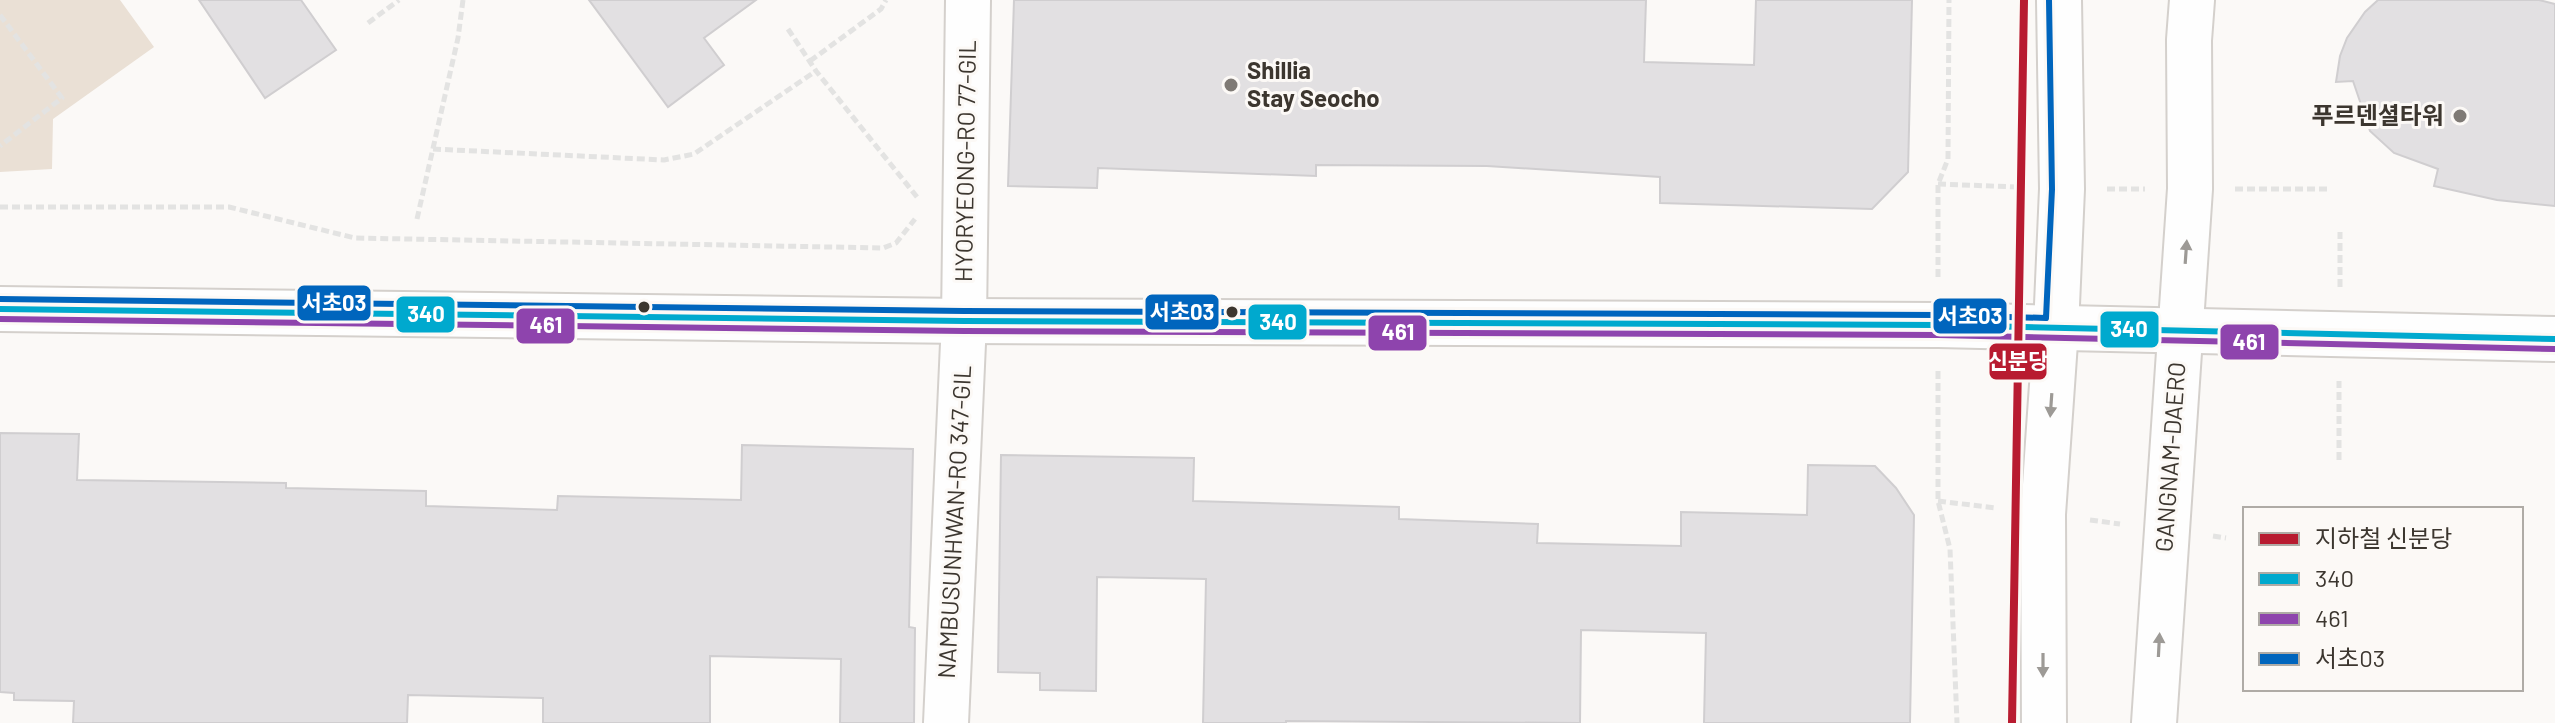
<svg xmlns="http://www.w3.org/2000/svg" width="2555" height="723" font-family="Barlow,'Noto Sans KR',sans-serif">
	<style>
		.green { fill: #eae0d5 }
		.building { fill: #e2e0e2; stroke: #d0ced0; stroke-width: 2 }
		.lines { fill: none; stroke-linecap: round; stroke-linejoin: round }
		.minor-casing { stroke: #d4d0cc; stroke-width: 48 }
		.major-casing { stroke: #d4d0cc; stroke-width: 48 }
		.path { stroke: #e3e3e2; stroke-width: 5; stroke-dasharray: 8 4; stroke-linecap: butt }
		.minor { stroke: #fefefe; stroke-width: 44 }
		.major { stroke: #fefefe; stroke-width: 44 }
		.bus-1-casing { stroke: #fcf9f6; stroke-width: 12 }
		.bus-2-casing { stroke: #fcf9f6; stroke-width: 12 }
		.bus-3-casing { stroke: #fcf9f6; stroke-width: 12 }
		.bus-1 { stroke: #00a9ce; stroke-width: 6 }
		.bus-2 { stroke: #8e44ad; stroke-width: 6 }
		.bus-3 { stroke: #0065bd; stroke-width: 6 }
		.metro-1-casing { stroke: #fcf9f6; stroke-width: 14 }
		.metro-1 { stroke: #b81b30; stroke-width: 8 }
		.oneway { fill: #9d9a96 }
		.poi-dot { fill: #7f7a75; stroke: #fcf9f6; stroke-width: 3 }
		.bus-dot { fill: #3c362f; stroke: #fcf9f6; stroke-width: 3 }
		.labels { text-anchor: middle; stroke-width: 6; stroke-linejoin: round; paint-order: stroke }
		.poi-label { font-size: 24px; font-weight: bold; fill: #3c362f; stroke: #fcf9f6; text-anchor: start }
		.street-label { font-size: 24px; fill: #3c362f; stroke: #fcf9f6 }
		.line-badge { stroke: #fcf9f6; stroke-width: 3 }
		.badge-label { font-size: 22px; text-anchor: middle; font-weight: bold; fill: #fff }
	</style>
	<rect width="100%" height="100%" fill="#fbf9f7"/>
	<path class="green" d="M0 0H120L154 47 53 119 52 169 0 172Z"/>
	<g class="building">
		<path d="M199 0H301L336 50 265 98Z"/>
		<path d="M589 0H756L704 38 724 65 668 107Z"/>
		<path d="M1014 0H1646L1644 62 1754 65 1756 0H1912L1908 172 1872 209 1660 203V177L1487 166 1316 165V176L1098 168 1097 188 1008 186Z"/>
		<path d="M2378 0H2539L2555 4V206L2497 200 2434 186 2438 169 2394 153 2370 131 2353 81 2336 82 2340 56 2347 38 2365 12Z"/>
		<path d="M0 433 79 434 77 480 286 483V488L426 491V506L557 510 558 496 741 500 742 445 913 449 909 627 915 628 914 723H840L841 659 710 656V723H543V698L408 695 407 723H73L74 701 14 700V693L0 692Z"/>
		<path d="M1001 455 1194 458 1193 501 1399 507V519L1538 524 1537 543 1681 546V512L1807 515 1808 465 1875 466 1896 488 1914 515 1910 723H1704L1706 633 1581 630 1580 723 1286 721V723H1203L1206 579 1097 577 1096 691 1040 690V673L998 672Z"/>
	</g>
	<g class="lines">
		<g class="minor-casing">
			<path id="minor" d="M946 723 964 321 968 0"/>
		</g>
		<g class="major-casing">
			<g id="major">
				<path d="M0 309 964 321 1938 325 2555 339"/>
				<path d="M2044 723 2043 514 2056 328 2062 189 2059 0"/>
				<path d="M2154 723 2190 189 2189 40 2192 0"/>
			</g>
		</g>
		<g class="path">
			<path d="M0 15 62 98 0 146"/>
			<path d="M368 23 399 0"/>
			<path d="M788 29 816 71 917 197"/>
			<path d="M810 61 881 9 886 0"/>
			<path d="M433 149 664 160 694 154 816 71"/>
			<path d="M1938 184 2017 187"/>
			<path d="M2107 189H2145"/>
			<path d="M2235 189H2329"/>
			<path d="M0 207H229L355 238 883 248 896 243 915 219"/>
			<path d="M417 219 458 38 463 0"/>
			<path d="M1938 277V184L1948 159 1949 0"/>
			<path d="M2340 287V232"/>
			<path d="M1938 371V501L1950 549 1957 723"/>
			<path d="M2339 460V381"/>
			<path d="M1938 501 1996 508"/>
			<path d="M2090 520 2120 524"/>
			<path d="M2213 536 2226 538"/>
		</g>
		<use href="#minor" class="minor"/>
		<use href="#major" class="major"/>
		<g class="bus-1-casing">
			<path id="bus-1" d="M0 309 964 321 1938 325 2555 339"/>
		</g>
		<g class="bus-2-casing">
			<path id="bus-2" d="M0 319 964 331 1938 335 2555 349"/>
		</g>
		<g class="bus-3-casing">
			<path id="bus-3" d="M0 299 964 311 1938 315 2046 318 2052 189 2049 0"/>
		</g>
		<use href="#bus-1" class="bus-1"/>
		<use href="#bus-2" class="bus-2"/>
		<use href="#bus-3" class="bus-3"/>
		<g class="metro-1-casing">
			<path id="metro-1" d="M2012 723 2024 0"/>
		</g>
		<use href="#metro-1" class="metro-1"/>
	</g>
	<defs><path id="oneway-solid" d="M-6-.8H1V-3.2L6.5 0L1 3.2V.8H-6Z" transform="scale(2)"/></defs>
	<g class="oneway">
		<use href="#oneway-solid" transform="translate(2186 252) rotate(-86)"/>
		<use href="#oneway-solid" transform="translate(2051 405) rotate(94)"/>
		<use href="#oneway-solid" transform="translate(2159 645) rotate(-87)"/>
		<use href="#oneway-solid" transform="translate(2043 665) rotate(90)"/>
	</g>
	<g class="poi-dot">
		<circle cx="1231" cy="85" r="8"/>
		<circle cx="2460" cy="116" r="8"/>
	</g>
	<g class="bus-dot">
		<circle cx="644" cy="307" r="7"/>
		<circle cx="1232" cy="312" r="7"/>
	</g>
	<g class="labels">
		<g class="poi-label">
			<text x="1247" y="79">Shillia<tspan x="1247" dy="28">Stay Seocho</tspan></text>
			<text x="2444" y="124" text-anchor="end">푸르덴셜타워</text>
		</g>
		<g class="street-label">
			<text transform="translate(966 161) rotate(-89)" y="8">HYORYEONG-RO 77-GIL</text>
			<text transform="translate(2171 457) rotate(-86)" y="8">GANGNAM-DAERO</text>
			<text transform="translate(955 522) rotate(-87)" y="8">NAMBUSUNHWAN-RO 347-GIL</text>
		</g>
	</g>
	<g class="line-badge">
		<rect x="296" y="284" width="76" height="38" rx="8" fill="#0065bd"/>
		<rect x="1144" y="293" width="76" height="38" rx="8" fill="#0065bd"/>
		<rect x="395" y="295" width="61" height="39" rx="8" fill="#00a9ce"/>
		<rect x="1932" y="297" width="76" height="38" rx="8" fill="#0065bd"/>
		<rect x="1247" y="303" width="61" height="38" rx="8" fill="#00a9ce"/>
		<rect x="515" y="307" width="61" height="38" rx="8" fill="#8e44ad"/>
		<rect x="2099" y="310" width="61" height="39" rx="8" fill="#00a9ce"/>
		<rect x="1367" y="314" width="61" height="38" rx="8" fill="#8e44ad"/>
		<rect x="2219" y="323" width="61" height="38" rx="8" fill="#8e44ad"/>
		<rect x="1988" y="342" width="60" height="39" rx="8" fill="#b81b30"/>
	</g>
	<g class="badge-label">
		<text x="334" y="311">서초03</text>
		<text x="1182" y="320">서초03</text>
		<text x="426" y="322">340</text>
		<text x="1970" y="324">서초03</text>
		<text x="1278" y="330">340</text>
		<text x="546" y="333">461</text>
		<text x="2129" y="337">340</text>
		<text x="1398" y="340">461</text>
		<text x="2249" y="350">461</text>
		<text x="2018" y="369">신분당</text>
	</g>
	<rect x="2243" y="507" width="280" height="184" fill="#fcf9f6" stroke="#afaba6" stroke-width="2"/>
	<rect x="2259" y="533" width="40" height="12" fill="#b81b30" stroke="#afaba6" stroke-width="2"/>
	<text x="2315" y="547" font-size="24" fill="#3c362f">지하철 신분당</text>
	<rect x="2259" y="573" width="40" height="12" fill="#00a9ce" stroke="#afaba6" stroke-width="2"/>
	<text x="2315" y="587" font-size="24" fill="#3c362f">340</text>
	<rect x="2259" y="613" width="40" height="12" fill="#8e44ad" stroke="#afaba6" stroke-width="2"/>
	<text x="2315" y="627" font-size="24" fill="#3c362f">461</text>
	<rect x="2259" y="653" width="40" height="12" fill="#0065bd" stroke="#afaba6" stroke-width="2"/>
	<text x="2315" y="667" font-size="24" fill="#3c362f">서초03</text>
</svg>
